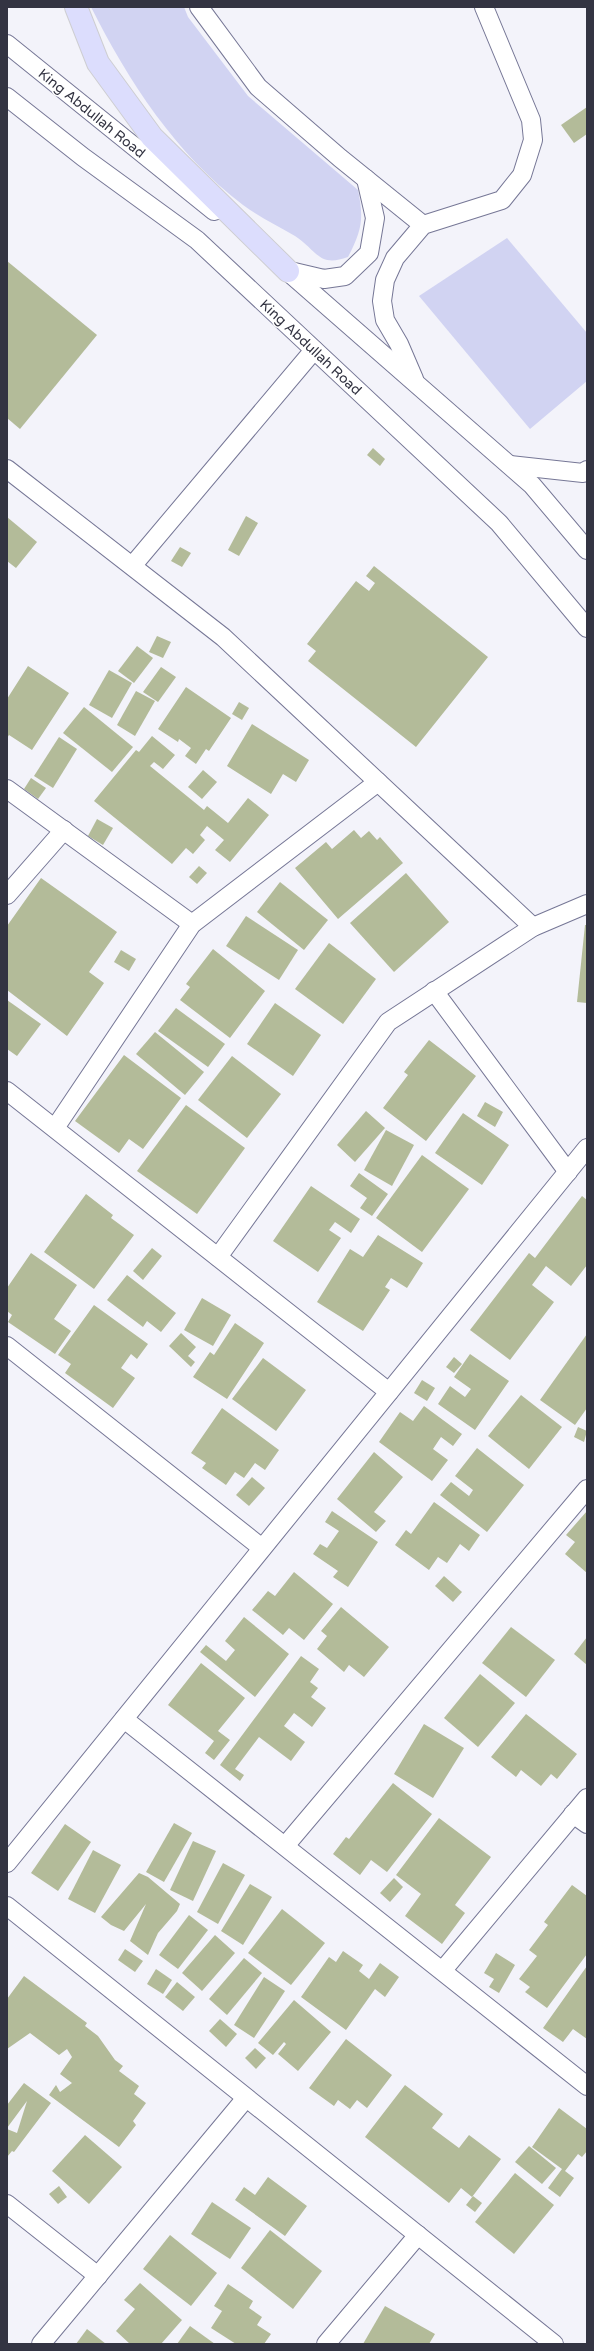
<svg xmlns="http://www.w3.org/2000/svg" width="594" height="2351" font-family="'Varela Round',sans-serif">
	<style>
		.green { fill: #d1d3f2 }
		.building { fill: #b3bb99 }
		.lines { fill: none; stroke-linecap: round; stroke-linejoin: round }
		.minor-casing { stroke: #767796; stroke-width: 20 }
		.major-casing { stroke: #ceced2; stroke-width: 24 }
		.minor { stroke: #fff; stroke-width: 18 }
		.major { stroke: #dcddfd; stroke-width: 22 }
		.labels { text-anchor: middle; stroke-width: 3; stroke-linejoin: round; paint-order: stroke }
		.street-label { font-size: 14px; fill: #333442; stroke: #fff }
	</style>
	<rect width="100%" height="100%" fill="#f3f3fa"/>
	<g class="green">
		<path d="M91 7H184L188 17 248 96 358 190C364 219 362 230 348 257 318 268 317 250 295 236 278 226 259 217 243 205 175 153 129 82 91 7Z"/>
		<path d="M507 238 587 333V381L530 429 419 296Z"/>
	</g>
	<g class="building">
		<path d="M587 107V134L574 143 561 125Z"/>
		<path d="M7 261 97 335 20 429 7 418Z"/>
		<path d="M373 448 385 459 380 466 367 455Z"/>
		<path d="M246 516 258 523 239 556 228 550Z"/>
		<path d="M7 517 37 542 16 568 7 561Z"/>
		<path d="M180 547 191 553 182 567 171 561Z"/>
		<path d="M374 566 488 657 416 747 308 661 316 651 307 644 356 581 369 591 375 583 366 576Z"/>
		<path d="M157 636 171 642 163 658 149 652Z"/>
		<path d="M137 646 153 658 134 683 118 671Z"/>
		<path d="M28 666 69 693 32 750 9 735 7 738V699Z"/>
		<path d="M161 667 176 677 158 702 143 692Z"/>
		<path d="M109 670 132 683 112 718 89 705Z"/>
		<path d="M186 687 231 718 209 751 206 749 196 764 185 756 191 748 179 739 178 742 158 729Z"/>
		<path d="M136 691 155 701 135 736 117 725Z"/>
		<path d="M239 702 249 708 242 720 232 714Z"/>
		<path d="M84 707 133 747 112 772 63 733Z"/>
		<path d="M252 724 309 760 296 782 283 774 271 794 227 766Z"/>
		<path d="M152 736 175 755 163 769 154 762 150 766 204 810 207 806 228 823 248 798 269 815 230 862 215 850 224 840 207 826 200 835 205 840 193 854 186 848 172 864 94 801 136 750 139 752Z"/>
		<path d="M59 737 77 749 53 788 34 776Z"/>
		<path d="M203 770 217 782 202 799 188 787Z"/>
		<path d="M31 778 46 788 38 799 24 789Z"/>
		<path d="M97 819 113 828 103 845 88 836Z"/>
		<path d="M354 830 361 838 369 831 377 840 380 837 403 863 338 919 295 868 326 842 332 849Z"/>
		<path d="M199 866 207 873 197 884 189 877Z"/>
		<path d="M406 873 449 922 394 972 350 923Z"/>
		<path d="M41 878 117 932 89 972 104 983 67 1036 7 990V926Z"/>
		<path d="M280 882 328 920 304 950 257 912Z"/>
		<path d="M246 916 298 950 279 980 226 946Z"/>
		<path d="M585 925H587V1003L577 1002Z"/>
		<path d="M329 943 376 979 343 1024 295 989Z"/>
		<path d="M213 949 265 991 230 1038 180 1000 190 987 186 984Z"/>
		<path d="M121 950 136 959 129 971 114 962Z"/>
		<path d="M7 1000 41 1024 17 1056 7 1049Z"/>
		<path d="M275 1003 321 1035 293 1076 247 1044Z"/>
		<path d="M176 1008 225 1044 208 1067 158 1031Z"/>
		<path d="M155 1032 204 1072 185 1095 136 1054Z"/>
		<path d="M429 1040 476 1076 426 1141 383 1108 408 1075 404 1072Z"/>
		<path d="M124 1055 181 1098 143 1149 129 1139 119 1153 75 1121Z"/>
		<path d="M232 1056 281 1094 247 1138 198 1100Z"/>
		<path d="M485 1102 503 1112 495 1127 477 1116Z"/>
		<path d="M186 1105 245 1148 197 1214 137 1171Z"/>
		<path d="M366 1111 385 1128 355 1162 337 1145Z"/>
		<path d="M463 1113 509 1145 482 1185 435 1153Z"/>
		<path d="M386 1130 414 1145 392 1186 364 1170Z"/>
		<path d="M422 1155 469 1189 422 1252 376 1218Z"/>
		<path d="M359 1173 388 1194 372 1216 360 1208 367 1198 350 1186Z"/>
		<path d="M311 1186 360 1219 351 1233 335 1222 329 1230 341 1238 318 1272 273 1241Z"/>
		<path d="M86 1194 113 1215 111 1218 134 1235 94 1289 44 1252Z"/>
		<path d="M582 1196 587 1200V1265L571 1286 546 1266 532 1285 554 1302 510 1360 470 1330 529 1253 535 1258Z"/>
		<path d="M378 1235 423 1263 407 1288 391 1278 385 1287 390 1290 363 1331 317 1302 350 1249 363 1257Z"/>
		<path d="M152 1248 162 1256 143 1280 133 1271Z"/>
		<path d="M31 1253 77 1285 54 1319 71 1331 55 1354 8 1322 12 1315 7 1311V1288Z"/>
		<path d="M127 1275 176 1313 161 1332 147 1321 143 1327 107 1300Z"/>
		<path d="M202 1298 231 1315 213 1346 184 1330Z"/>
		<path d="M94 1305 148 1344 137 1359 131 1354 121 1368 135 1378 113 1408 65 1373 71 1364 58 1355Z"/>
		<path d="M235 1323 264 1343 227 1399 193 1377 210 1352 214 1355Z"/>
		<path d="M181 1333 196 1347 188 1356 195 1362 191 1367 169 1346Z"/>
		<path d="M587 1334V1408L575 1425 540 1400Z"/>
		<path d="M470 1354 509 1381 475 1430 438 1404 450 1386 465 1397 471 1389 454 1377Z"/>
		<path d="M454 1357 462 1364 454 1373 446 1367Z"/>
		<path d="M263 1358 306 1390 276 1431 232 1399Z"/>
		<path d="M422 1380 435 1388 427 1401 414 1393Z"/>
		<path d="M521 1395 562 1427 529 1469 488 1436Z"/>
		<path d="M424 1406 462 1434 453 1446 441 1437 433 1449 448 1460 432 1481 379 1442 400 1412 413 1421Z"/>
		<path d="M222 1408 279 1450 265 1470 255 1463 244 1478 235 1472 226 1485 202 1468 206 1463 191 1453Z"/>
		<path d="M578 1427 587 1431 584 1442 574 1437Z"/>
		<path d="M477 1448 524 1485 487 1532 440 1495 451 1482 469 1496 473 1490 455 1476Z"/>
		<path d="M374 1452 403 1477 374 1512 386 1521 376 1532 337 1499Z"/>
		<path d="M252 1477 265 1488 249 1506 236 1495Z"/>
		<path d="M434 1502 480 1535 469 1551 460 1544 447 1563 438 1557 429 1570 395 1545 406 1530 411 1534Z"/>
		<path d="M332 1511 378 1542 348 1587 333 1577 338 1571 313 1554 320 1544 327 1548 339 1531 325 1522Z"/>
		<path d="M587 1511V1573L565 1554 575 1542 566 1535Z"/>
		<path d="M294 1572 333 1604 304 1640 289 1628 283 1635 252 1610 268 1591 275 1596Z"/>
		<path d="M444 1576 462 1592 453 1602 435 1586Z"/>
		<path d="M341 1607 389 1647 364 1677 349 1665 344 1672 317 1649 327 1636 321 1631Z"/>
		<path d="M244 1617 289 1654 255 1697 200 1652 206 1645 226 1661 235 1650 225 1641Z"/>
		<path d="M511 1627 555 1660 526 1697 482 1663Z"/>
		<path d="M587 1637V1665L574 1654Z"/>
		<path d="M301 1656 319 1669 310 1682 318 1688 311 1697 326 1708 312 1727 294 1713 284 1726 305 1742 291 1761 259 1737 235 1769 244 1775 240 1781 220 1765Z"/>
		<path d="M201 1663 245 1698 218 1731 230 1740 214 1760 205 1753 214 1741 168 1705Z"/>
		<path d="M480 1674 515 1703 478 1747 444 1718Z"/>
		<path d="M526 1714 577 1754 557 1779 551 1774 541 1786 521 1770 516 1777 491 1757Z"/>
		<path d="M424 1724 464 1748 433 1798 394 1774Z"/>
		<path d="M393 1783 432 1814 387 1872 371 1860 360 1875 333 1854 346 1837 349 1839Z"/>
		<path d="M439 1818 491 1857 455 1905 465 1913 442 1944 405 1916 421 1894 396 1875Z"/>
		<path d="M174 1823 192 1833 164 1882 146 1872Z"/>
		<path d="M65 1824 91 1842 58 1891 31 1873Z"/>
		<path d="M193 1841 216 1851 193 1901 170 1890Z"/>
		<path d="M93 1850 121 1865 95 1913 68 1899Z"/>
		<path d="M223 1863 245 1875 218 1924 197 1912Z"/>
		<path d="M139 1873 148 1877 180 1904 177 1911 158 1933 148 1955 130 1941 146 1904 124 1931 111 1925 101 1917Z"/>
		<path d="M394 1878 403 1887 390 1902 380 1893Z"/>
		<path d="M250 1884 272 1897 243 1945 221 1931Z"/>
		<path d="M572 1885 587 1896V1954L547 2008 525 1992 530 1987 519 1979 537 1956 529 1950 548 1925 544 1922Z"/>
		<path d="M282 1909 325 1943 291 1985 248 1953Z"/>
		<path d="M189 1915 208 1930 178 1969 159 1955Z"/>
		<path d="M215 1935 235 1953 202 1991 182 1973Z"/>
		<path d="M125 1949 143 1961 135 1972 118 1960Z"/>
		<path d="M343 1951 363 1965 359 1971 369 1979 380 1963 399 1977 385 1997 375 1989 346 2030 301 1997 329 1957 336 1962Z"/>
		<path d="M496 1953 515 1965 499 1993 489 1987 494 1979 484 1973Z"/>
		<path d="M244 1958 262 1973 227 2015 209 1999Z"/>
		<path d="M587 1966V2039L573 2029 563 2042 543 2028Z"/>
		<path d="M156 1969 172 1980 163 1994 147 1984Z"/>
		<path d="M24 1976 87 2023 85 2026 98 2036 115 2060 123 2066 119 2071 139 2086 134 2094 146 2103 133 2121 136 2125 119 2147 49 2095 56 2085 60 2092 72 2083 60 2074 72 2057 67 2049 59 2055 30 2033 7 2049V1999Z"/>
		<path d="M264 1977 285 1991 254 2038 234 2025Z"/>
		<path d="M177 1982 195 1997 183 2011 165 1997Z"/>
		<path d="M294 2000 331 2032 298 2071 278 2054 286 2044 284 2042 273 2055 258 2043Z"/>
		<path d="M220 2019 237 2034 226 2047 209 2031Z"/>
		<path d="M346 2039 392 2075 367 2108 357 2100 350 2109 338 2100 334 2106 309 2088Z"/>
		<path d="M255 2048 266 2058 256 2069 245 2058Z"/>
		<path d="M24 2083 51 2103 14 2152 12 2151 7 2157V2129L17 2133 27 2101 7 2128V2105Z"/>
		<path d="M405 2085 443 2114 432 2128 459 2148 469 2135 501 2159 472 2197 461 2188 449 2203 365 2137Z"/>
		<path d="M559 2108 587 2129V2151L582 2157 578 2154 565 2171 574 2178 560 2197 548 2188 562 2169 532 2147Z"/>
		<path d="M85 2135 122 2167 89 2204 52 2171Z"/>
		<path d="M529 2146 556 2168 542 2184 515 2162Z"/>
		<path d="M515 2173 554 2205 514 2254 475 2222Z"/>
		<path d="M268 2177 307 2206 285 2236 235 2200 244 2187 255 2195Z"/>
		<path d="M59 2186 67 2197 58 2204 49 2194Z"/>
		<path d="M473 2196 482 2203 475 2212 466 2205Z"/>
		<path d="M212 2202 251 2228 230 2259 191 2234Z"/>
		<path d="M270 2230 322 2271 293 2309 241 2268Z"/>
		<path d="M170 2235 217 2273 191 2306 143 2269Z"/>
		<path d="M140 2283 182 2320 161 2344H130L116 2331 135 2309 124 2300Z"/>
		<path d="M228 2284 253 2301 249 2308 262 2317 257 2325 271 2334 264 2344H236L211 2328 222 2311 214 2306Z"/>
		<path d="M385 2306 435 2334 429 2344H363Z"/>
		<path d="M190 2326 215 2344H177Z"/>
		<path d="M87 2329 106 2344H76Z"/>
	</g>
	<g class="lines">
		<g class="minor-casing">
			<g id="minor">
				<path d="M199 7 258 87 340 158 423 225"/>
				<path d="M7 44 214 211"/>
				<path d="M7 97 83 157 197 240 499 523 587 628"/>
				<path d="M277 262 532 485 587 550"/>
				<path d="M290 271 324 279 345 276 369 253 375 218 366 179"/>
				<path d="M414 379 399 344 385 320 382 301 385 280 395 258 423 225 502 200 522 175 533 140 531 120 484 7"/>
				<path d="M510 465 583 473 587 470"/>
				<path d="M7 469 223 637 533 927"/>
				<path d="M133 565 314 350"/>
				<path d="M7 789 192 924"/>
				<path d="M7 895 64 830"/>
				<path d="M434 991 568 1172"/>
				<path d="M7 1091 389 1392"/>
				<path d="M55 1128 192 924 378 782"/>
				<path d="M218 1257 388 1022 533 927 587 904"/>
				<path d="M7 1346 262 1548"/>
				<path d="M124 1719 587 2086"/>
				<path d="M573 1814 587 1824"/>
				<path d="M285 1846 587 1489"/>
				<path d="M7 1863 587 1148"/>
				<path d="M7 1906 554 2344"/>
				<path d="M443 1970 587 1798"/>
				<path d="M7 2204 98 2276"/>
				<path d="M41 2344 246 2098"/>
				<path d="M326 2344 418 2235"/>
			</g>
		</g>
		<g class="major-casing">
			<path id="major" d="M76 7 98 63 152 137 288 271"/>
		</g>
		<use href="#minor" class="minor"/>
		<use href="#major" class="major"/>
	</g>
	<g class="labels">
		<g class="street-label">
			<text transform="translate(92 113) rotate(39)" y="5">King Abdullah Road</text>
			<text transform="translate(311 347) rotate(43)" y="5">King Abdullah Road</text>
		</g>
	</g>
	<rect width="594" height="2351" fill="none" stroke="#333442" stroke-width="16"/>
</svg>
